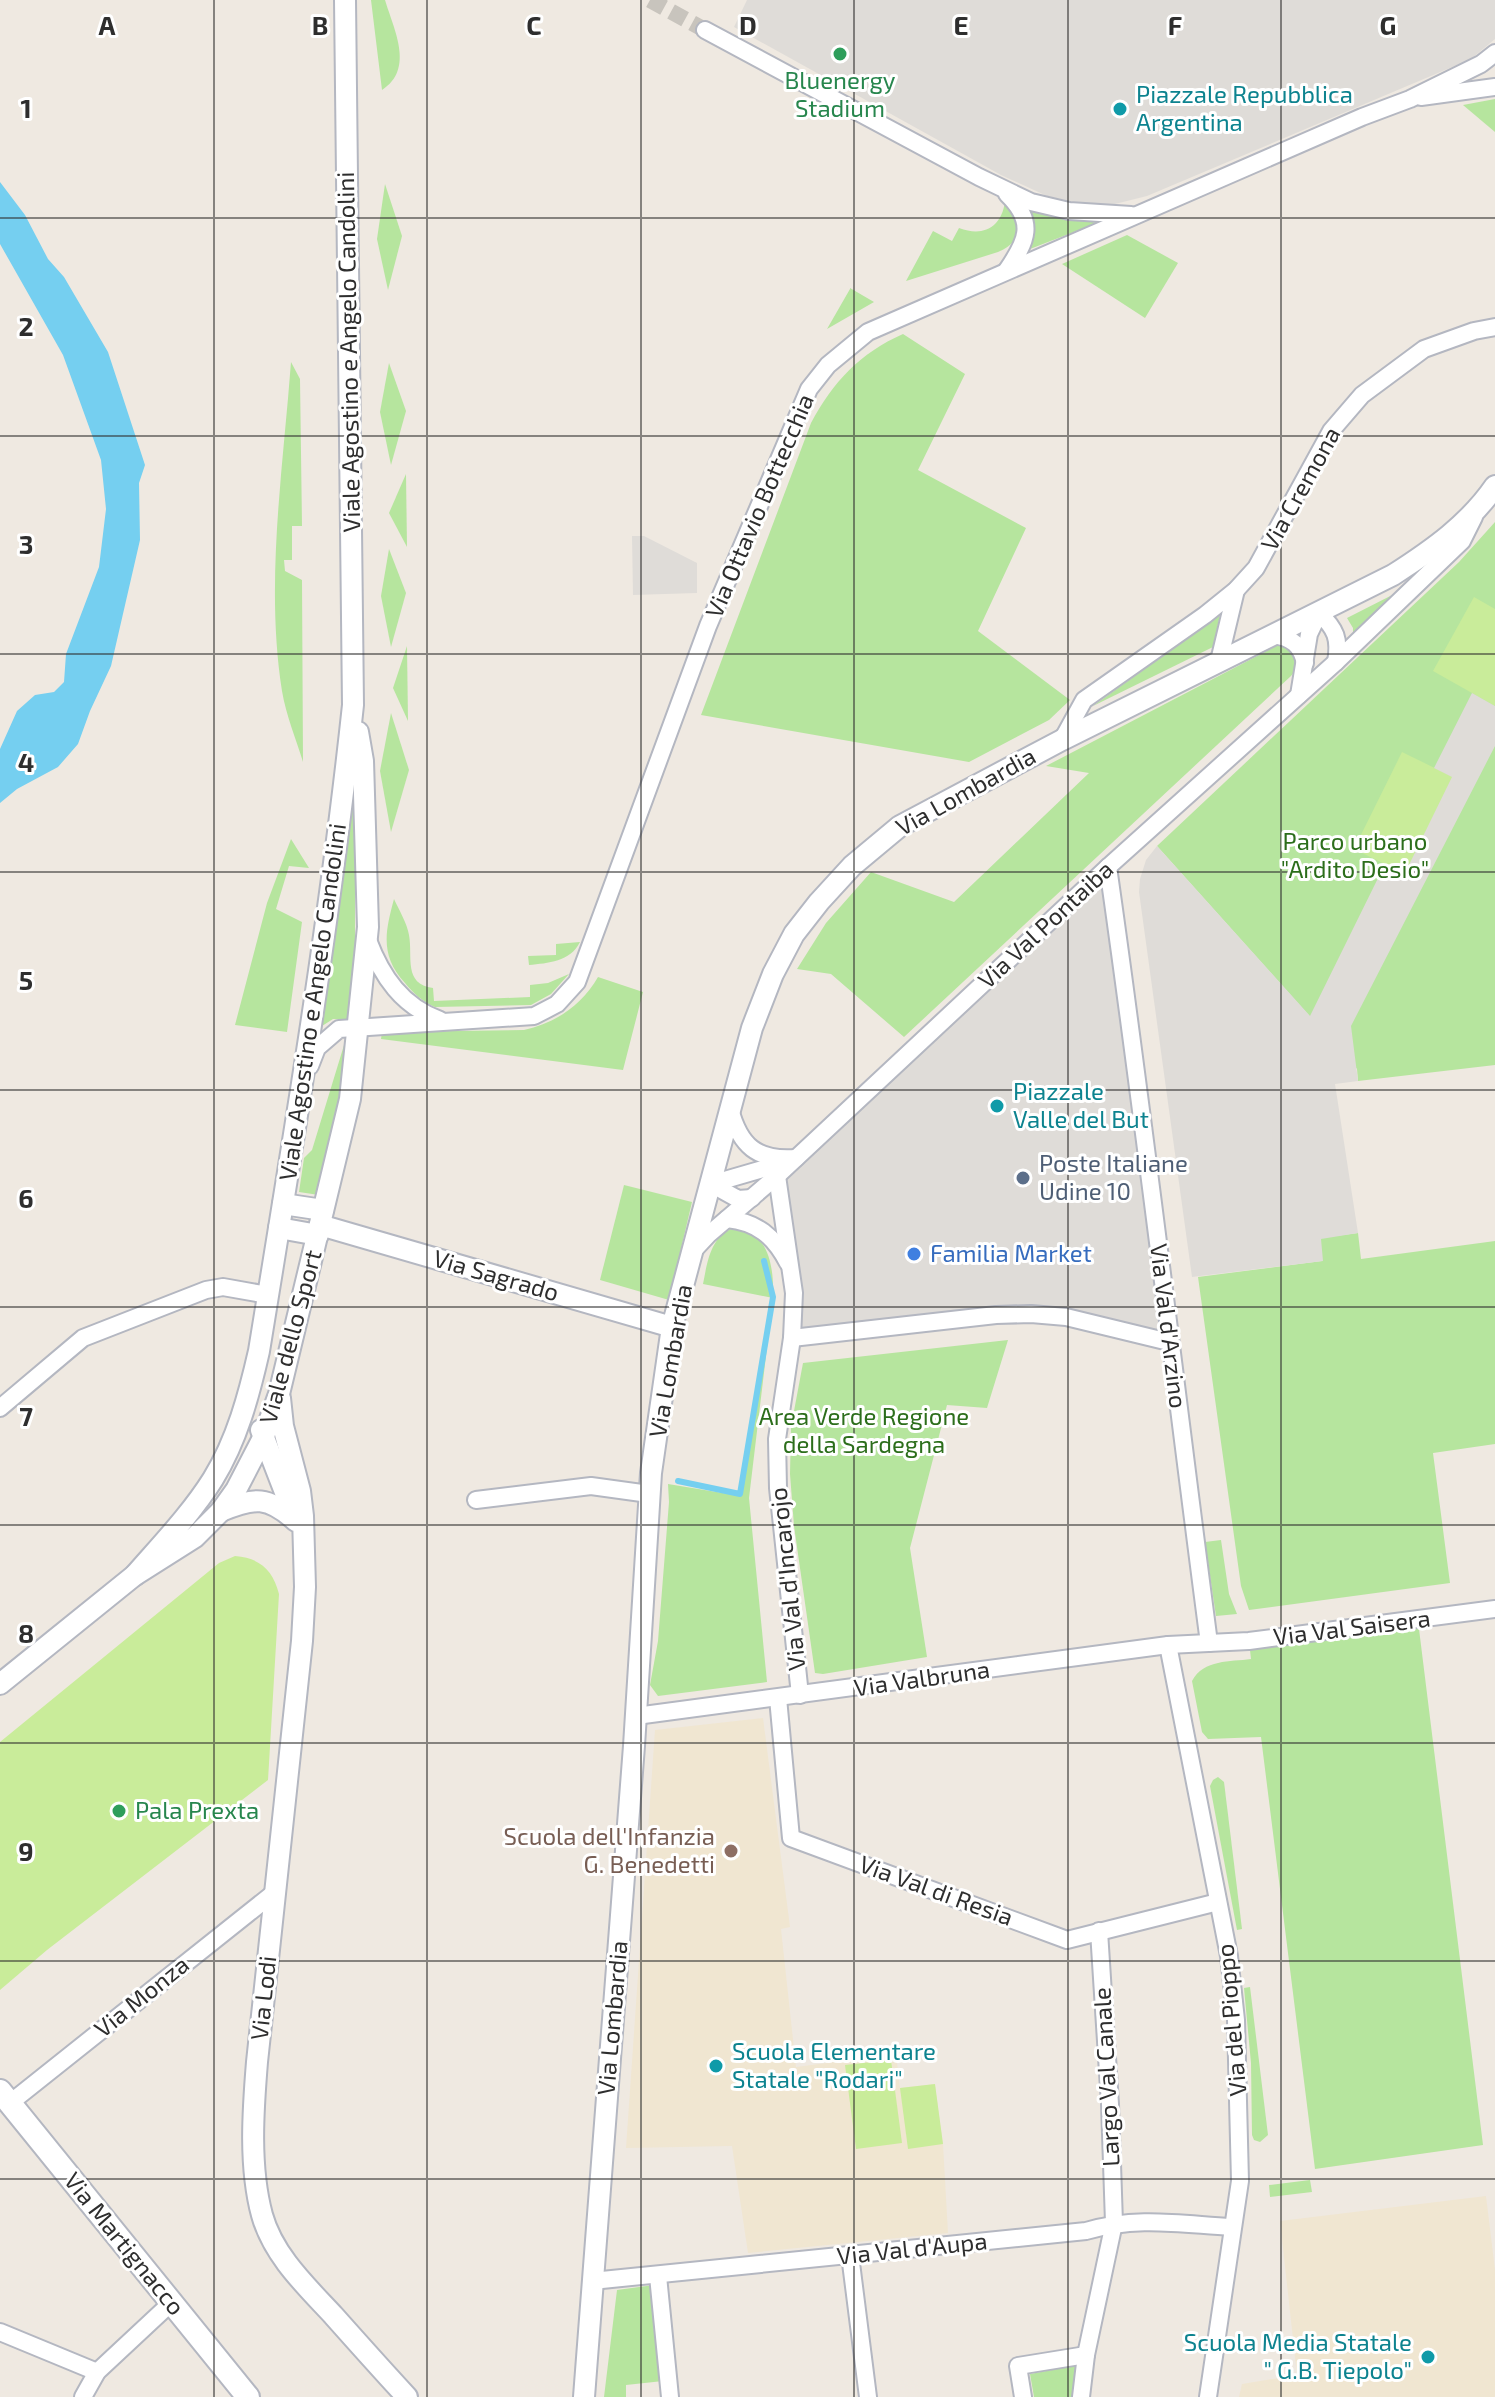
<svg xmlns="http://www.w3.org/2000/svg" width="1495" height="2397" font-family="'Exo 2',sans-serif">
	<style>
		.education { fill: #f0e6d1 }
		.green { fill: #b6e59e }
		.pitch { fill: #c9ec9a }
		.plaza { fill: #dfdcd8 }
		.water { fill: #75cff0 }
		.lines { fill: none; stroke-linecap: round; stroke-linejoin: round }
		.stream { stroke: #75cff0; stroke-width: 6 }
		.minor-tunnel { stroke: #c8c4bd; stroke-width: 16; stroke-dasharray: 16 8; stroke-linecap: butt }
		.minor-casing { stroke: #b4b7c1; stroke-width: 20 }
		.tertiary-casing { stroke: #b4b7c1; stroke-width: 24 }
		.secondary-casing { stroke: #b4b7c1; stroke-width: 26 }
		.minor { stroke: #fff; stroke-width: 16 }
		.tertiary { stroke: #fff; stroke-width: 20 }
		.secondary { stroke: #fff; stroke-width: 22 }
		.grid { fill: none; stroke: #2e2e2e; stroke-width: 2; stroke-opacity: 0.55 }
		.leisure-dot { fill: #2e9e5b; stroke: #fff; stroke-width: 3 }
		.culture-dot { fill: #0f9aa8; stroke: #fff; stroke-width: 3 }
		.service-dot { fill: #5c6f8a; stroke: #fff; stroke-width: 3 }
		.shop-dot { fill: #3f7fe0; stroke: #fff; stroke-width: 3 }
		.education-dot { fill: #8d6e63; stroke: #fff; stroke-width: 3 }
		.labels { text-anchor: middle; stroke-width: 6; stroke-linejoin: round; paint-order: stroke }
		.leisure-label { font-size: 24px; fill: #27864d; stroke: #fff }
		.culture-label { font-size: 24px; fill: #0d838f; stroke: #fff; text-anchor: start }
		.street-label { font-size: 24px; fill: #2e2e2e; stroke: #fff }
		.park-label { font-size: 24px; fill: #2c6e1b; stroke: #fff }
		.service-label { font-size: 24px; fill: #4e5e75; stroke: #fff; text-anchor: start }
		.shop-label { font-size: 24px; fill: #366cbe; stroke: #fff; text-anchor: start }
		.education-label { font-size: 24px; fill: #785e54; stroke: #fff; text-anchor: end }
		.grid-label { font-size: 26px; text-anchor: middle; font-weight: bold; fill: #2e2e2e; stroke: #fff; stroke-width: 6; stroke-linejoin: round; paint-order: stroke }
	</style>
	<rect width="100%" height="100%" fill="#efe9e1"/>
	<g class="education">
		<path d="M763 1718 790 1927 781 1929 796 2067 896 2054 900 2088 935 2084 943 2144 948 2233 748 2253 732 2146 626 2148 655 1730Z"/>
		<path d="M1486 2196 1495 2270V2397H1239L1242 2384 1297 2375 1280 2221Z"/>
	</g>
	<g class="green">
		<path d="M371 0H385C394 30 415 69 382 90Z"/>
		<path d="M1495 99V132L1463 105Z"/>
		<path d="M385 184 402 236 388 290 377 239Z"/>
		<path d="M1005 202C1020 222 1026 240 998 252L906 281 933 231 952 241 959 228C983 237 1001 228 1005 202Z"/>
		<path d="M1029 208 1097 223 1030 249C1036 234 1036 222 1029 208Z"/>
		<path d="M1127 235 1178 263 1145 318 1062 264Z"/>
		<path d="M850 288 874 302 827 329 850 289Z"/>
		<path d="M903 334 965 374 918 470 1026 528 978 631 1070 700 1049 720 969 762 701 715 811 423C833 382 860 353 903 334Z"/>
		<path d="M291 362 300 379 302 526H292V560H284L285 571 302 580 303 762C296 739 286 715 282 691 265 583 283 470 291 362Z"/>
		<path d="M389 363 406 411 391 465 380 412Z"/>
		<path d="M406 474 407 547 389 513Z"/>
		<path d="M1495 522V1065L1358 1081 1357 1069 1157 846 1459 562Z"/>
		<path d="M389 549 406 593 391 647 381 596Z"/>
		<path d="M1406 588 1353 637V628L1347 618Z"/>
		<path d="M1220 615 1213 647 1093 706Z"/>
		<path d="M1282 643 1298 656 1295 671 1291 676 904 1037 831 974 797 969 826 923 871 872 954 902 1089 773 1046 766Z"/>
		<path d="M407 646 408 721 393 688Z"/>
		<path d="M391 713 409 770 391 832 380 771Z"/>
		<path d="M355 781V957L350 1020 333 1019 322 1026Z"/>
		<path d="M291 839 309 868 289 866 276 909 302 922 287 1032 235 1025 267 903Z"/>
		<path d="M394 899C399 910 407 923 409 935 413 957 403 984 433 988L434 1001 530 997V985L548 983 569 974 551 994 531 1005 435 1007C423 1002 413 993 405 983 380 956 385 932 394 899Z"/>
		<path d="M580 942C570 962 548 963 529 965L528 956 556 955V944Z"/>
		<path d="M598 977 643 992 623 1070 381 1039 382 1032 524 1030C556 1023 582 1005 598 977Z"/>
		<path d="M348 1032H352L319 1195 299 1192 304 1158 312 1150Z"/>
		<path d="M624 1185 692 1202 669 1300 600 1280Z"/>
		<path d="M731 1229C769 1228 774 1267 773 1297L749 1498 767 1682 658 1696 650 1685 658 1641 669 1502 668 1484 741 1496 773 1298 703 1284C707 1264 710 1238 731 1229Z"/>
		<path d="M1358 1233 1361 1259 1495 1241V1444L1433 1453 1450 1583 1249 1610 1241 1586 1198 1277 1322 1261 1320 1238Z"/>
		<path d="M1008 1340 987 1408 947 1405 910 1548 927 1657 823 1674 815 1673 794 1526 790 1474 791 1427 803 1363Z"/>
		<path d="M1221 1540 1229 1594 1237 1614 1216 1616 1205 1542Z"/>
		<path d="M1418 1621 1483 2145 1315 2169 1261 1737 1208 1739 1202 1732 1192 1681C1204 1659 1230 1662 1251 1659L1249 1641Z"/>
		<path d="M1218 1777 1224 1782 1242 1929 1237 1930 1210 1786 1213 1780Z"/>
		<path d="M1250 1987 1268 2135 1260 2142 1254 2140 1252 2135 1251 2063 1244 1988Z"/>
		<path d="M1310 2180 1312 2192 1270 2197 1269 2185Z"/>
		<path d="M654 2285 663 2381 626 2385V2397H604L617 2290Z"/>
		<path d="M1079 2365 1073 2397H1034L1030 2374Z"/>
	</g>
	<g class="pitch">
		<path d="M1474 597 1495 609V706L1433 671Z"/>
		<path d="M1402 752 1453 777 1405 874 1354 849Z"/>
		<path d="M235 1556C260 1558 273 1570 279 1594L268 1780 47 1950 0 1990V1742L219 1563Z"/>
		<path d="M891 2060 902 2143 856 2149 845 2065Z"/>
		<path d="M935 2084 943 2144 908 2149 900 2088Z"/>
	</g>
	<g class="plaza">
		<path d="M747 0H1495V39L1471 59 1147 196 1115 204H1084L1047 196 1001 175 734 27Z"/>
		<path d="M632 536H644L697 563V593L633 595Z"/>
		<path d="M1472 693 1495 706V746L1351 1026 1358 1081 1335 1084 1358 1233 1321 1239 1323 1261 1192 1277 1139 892 1140 879 1146 860 1157 846 1310 1016 1385 864 1405 873 1452 777 1434 768Z"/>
		<path d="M1108 867 1169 1342 1066 1317 792 1338 777 1176Z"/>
	</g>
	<path class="water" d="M0 182 25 215 48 259 64 277 108 352 145 465 139 483 140 540 111 666 90 711 78 744 58 767 17 789 0 803V749L17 711 35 695 54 692 64 682 66 654 99 567 106 509 101 460 63 355 0 244Z"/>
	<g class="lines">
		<path class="stream" d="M678 1481 740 1494 773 1297 764 1261"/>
		<path class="minor-tunnel" d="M650 0 705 30"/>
		<g class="minor-casing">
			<g id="minor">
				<path d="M705 30 979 177 1031 202 1069 211 1131 215"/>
				<path d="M1421 97 1495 87"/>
				<path d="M1007 194C1036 222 1027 241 1007 270"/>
				<path d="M1274 635C1292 638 1301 645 1305 663"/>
				<path d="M1219 661 1236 590"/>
				<path d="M1299 695 1309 634 1319 613C1336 629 1340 639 1336 662"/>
				<path d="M1062 740 1084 700 1205 615 1236 590 1256 568 1331 431 1362 395 1424 349 1474 331 1495 327"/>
				<path d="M1108 867C1145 1125 1175 1384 1209 1643"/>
				<path d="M368 940C382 977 402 1006 440 1020"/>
				<path d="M310 1066 317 1048 339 1029 534 1016 557 1004 577 982 708 626 809 389 828 365 868 332 1362 117 1410 99 1481 64 1495 53"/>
				<path d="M730 1109C740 1146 757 1161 796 1158"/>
				<path d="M777 1176 794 1293 792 1338 777 1439 778 1488 800 1695"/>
				<path d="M711 1184 787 1162"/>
				<path d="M711 1184 738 1199 752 1198"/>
				<path d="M727 1219C757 1222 774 1236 788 1263"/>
				<path d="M694 1250 708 1235 777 1176 1108 867 1336 662 1462 541 1474 517"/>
				<path d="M792 1338 996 1315 1031 1314 1066 1317 1169 1342"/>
				<path d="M0 1408 83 1338 206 1290 223 1287 268 1295"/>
				<path d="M476 1500 591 1486 649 1494"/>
				<path d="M1168 1645 1229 1956 1236 2020 1240 2181 1208 2397"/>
				<path d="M778 1698 791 1838 1067 1940 1218 1902"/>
				<path d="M636 1716 1168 1645 1249 1641 1495 1609"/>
				<path d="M10 2103 275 1892"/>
				<path d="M850 2255 868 2397"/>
				<path d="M658 2276 670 2397"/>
				<path d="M592 2281 1086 2231C1137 2216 1179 2224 1231 2227"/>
				<path d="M0 2332 97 2372"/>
				<path d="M83 2397 97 2372 171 2303"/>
				<path d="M1023 2397 1018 2366 1086 2355"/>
				<path d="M1081 2397 1086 2355 1114 2223 1110 2104 1099 1931"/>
			</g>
		</g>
		<g class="tertiary-casing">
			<g id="tertiary">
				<path d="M283 1204 323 1210"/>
				<path d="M320 1225 672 1327"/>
				<path d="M279 1228 318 1235"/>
				<path d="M280 1398 283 1426 300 1491 303 1516 305 1587 302 1641 257 2062C253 2111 249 2167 262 2215 273 2255 306 2286 333 2315 357 2342 382 2370 407 2397"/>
				<path d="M261 1430 293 1513"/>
				<path d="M221 1511C255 1497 268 1496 296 1521"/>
				<path d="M135 1575C162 1544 191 1514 213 1479 237 1440 249 1395 259 1351 294 1136 330 921 353 705L345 0"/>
				<path d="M0 1684 135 1575 195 1537 221 1511 236 1490 264 1436 279 1394 350 1099 368 927 363 761 358 732"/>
				<path d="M584 2397 634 1746 651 1473 672 1327 752 1028 773 974 794 934 819 902 852 866 900 826 1062 740 1393 575C1432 550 1469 524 1495 486"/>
			</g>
		</g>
		<g class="secondary-casing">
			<path id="secondary" d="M0 2091 248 2397"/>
		</g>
		<use href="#minor" class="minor"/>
		<use href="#tertiary" class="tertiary"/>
		<use href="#secondary" class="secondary"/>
	</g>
	<path class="grid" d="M214 0V2397M427 0V2397M641 0V2397M854 0V2397M1068 0V2397M1281 0V2397M0 218H1495M0 436H1495M0 654H1495M0 872H1495M0 1090H1495M0 1307H1495M0 1525H1495M0 1743H1495M0 1961H1495M0 2179H1495"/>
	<g class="leisure-dot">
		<circle cx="840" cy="54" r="8"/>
		<circle cx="119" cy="1811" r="8"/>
	</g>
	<g class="culture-dot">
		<circle cx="1120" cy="109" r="8"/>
		<circle cx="997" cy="1106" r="8"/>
		<circle cx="716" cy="2066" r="8"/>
		<circle cx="1428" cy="2357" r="8"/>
	</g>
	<circle class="service-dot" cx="1023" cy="1178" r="8"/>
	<circle class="shop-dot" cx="914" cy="1254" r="8"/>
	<circle class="education-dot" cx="731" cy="1851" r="8"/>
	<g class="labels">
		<g class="leisure-label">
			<text x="840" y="89">Bluenergy<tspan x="840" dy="28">Stadium</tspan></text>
			<text x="135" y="1819" text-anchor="start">Pala Prexta</text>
		</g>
		<g class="culture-label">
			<text x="1136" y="103">Piazzale Repubblica<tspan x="1136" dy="28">Argentina</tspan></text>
			<text x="1013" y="1100">Piazzale<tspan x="1013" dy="28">Valle del But</tspan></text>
			<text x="732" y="2060">Scuola Elementare<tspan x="732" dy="28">Statale "Rodari"</tspan></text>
			<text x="1412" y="2351" text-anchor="end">Scuola Media Statale<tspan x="1412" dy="28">" G.B. Tiepolo"</tspan></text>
		</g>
		<g class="street-label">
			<text transform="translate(349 352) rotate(-91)" y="8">Viale Agostino e Angelo Candolini</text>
			<text transform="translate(1301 489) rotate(-61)" y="8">Via Cremona</text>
			<text transform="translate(760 506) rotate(-67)" y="8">Via Ottavio Bottecchia</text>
			<text transform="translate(966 792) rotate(-29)" y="8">Via Lombardia</text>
			<text transform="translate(1046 925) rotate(-43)" y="8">Via Val Pontaiba</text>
			<text transform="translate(313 1002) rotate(-82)" y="8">Viale Agostino e Angelo Candolini</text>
			<text transform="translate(496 1276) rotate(16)" y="8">Via Sagrado</text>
			<text transform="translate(1168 1326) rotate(83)" y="8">Via Val d'Arzino</text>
			<text transform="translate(291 1337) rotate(-75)" y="8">Viale dello Sport</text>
			<text transform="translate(671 1361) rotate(-80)" y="8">Via Lombardia</text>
			<text transform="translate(788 1579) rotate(-96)" y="8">Via Val d'Incarojo</text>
			<text transform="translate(1352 1628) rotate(-7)" y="8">Via Val Saisera</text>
			<text transform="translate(922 1679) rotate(-8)" y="8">Via Valbruna</text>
			<text transform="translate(936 1891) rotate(20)" y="8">Via Val di Resia</text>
			<text transform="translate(142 1997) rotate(-39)" y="8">Via Monza</text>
			<text transform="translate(264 1998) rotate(-84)" y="8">Via Lodi</text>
			<text transform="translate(613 2018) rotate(-85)" y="8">Via Lombardia</text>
			<text transform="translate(1232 2020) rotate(-95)" y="8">Via del Pioppo</text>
			<text transform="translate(1107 2077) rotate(-93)" y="8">Largo Val Canale</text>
			<text transform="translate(124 2244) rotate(51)" y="8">Via Martignacco</text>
			<text transform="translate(912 2249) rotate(-6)" y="8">Via Val d'Aupa</text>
		</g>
		<g class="park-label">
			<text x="1355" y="850">Parco urbano<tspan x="1355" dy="28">"Ardito Desio"</tspan></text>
			<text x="864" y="1425">Area Verde Regione<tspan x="864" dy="28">della Sardegna</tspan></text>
		</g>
		<g class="service-label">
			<text x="1039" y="1172">Poste Italiane<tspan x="1039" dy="28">Udine 10</tspan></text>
		</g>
		<g class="shop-label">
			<text x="930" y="1262">Familia Market</text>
		</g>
		<g class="education-label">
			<text x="715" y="1845">Scuola dell'Infanzia<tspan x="715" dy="28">G. Benedetti</tspan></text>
		</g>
	</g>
	<g class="grid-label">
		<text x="107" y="35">A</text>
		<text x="320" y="35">B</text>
		<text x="534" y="35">C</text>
		<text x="748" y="35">D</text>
		<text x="961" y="35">E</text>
		<text x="1175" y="35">F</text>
		<text x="1388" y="35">G</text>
		<text x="26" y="118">1</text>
		<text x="26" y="336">2</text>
		<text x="26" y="554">3</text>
		<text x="26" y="772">4</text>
		<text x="26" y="990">5</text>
		<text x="26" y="1208">6</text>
		<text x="26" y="1426">7</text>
		<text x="26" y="1643">8</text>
		<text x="26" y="1861">9</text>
	</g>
</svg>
